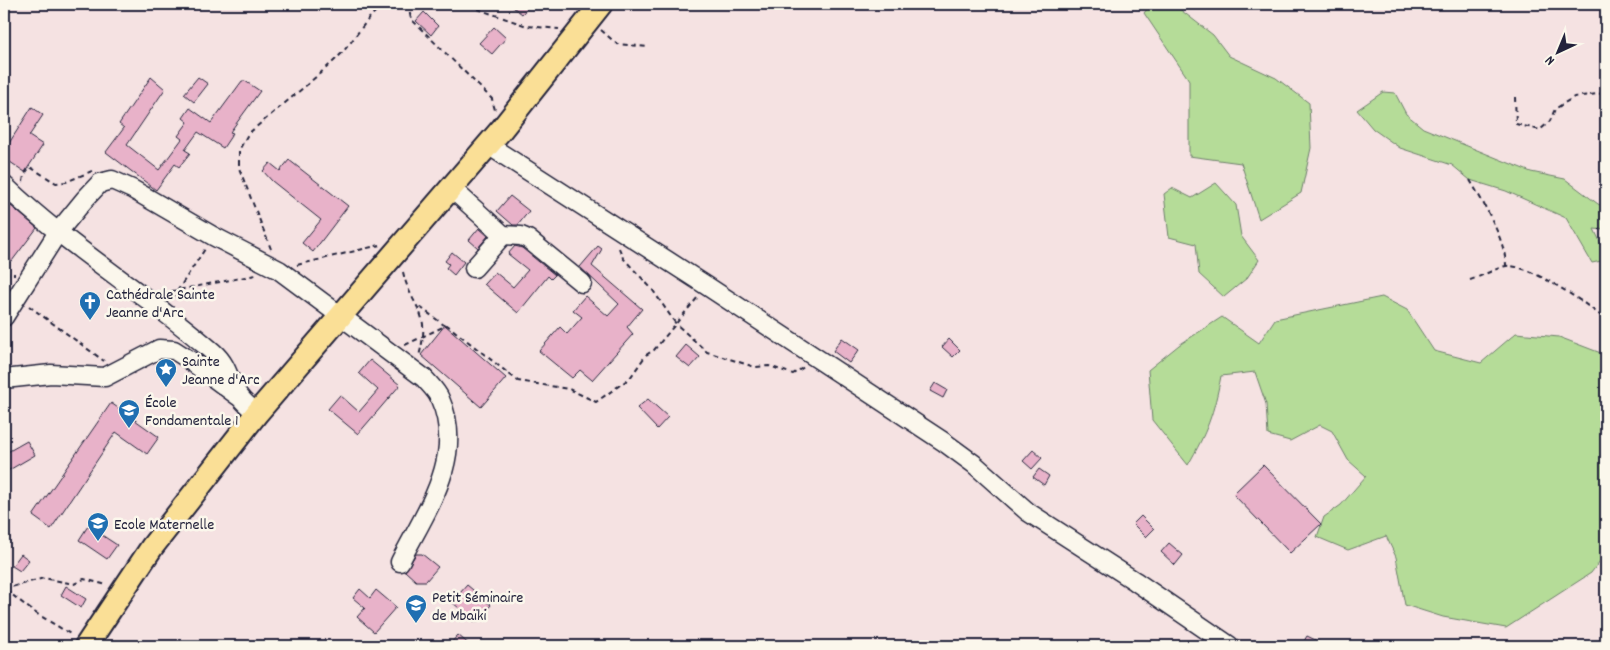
<svg xmlns="http://www.w3.org/2000/svg" width="1610" height="650" font-family="Dekko,sans-serif">
	<style>
		.green { fill: #b5dc98; stroke: #6c7f6a }
		.building { fill: #e8b2c9; stroke: #22223b }
		.lines { fill: none; stroke-linecap: round; stroke-linejoin: round }
		.minor-casing { stroke: #22223b; stroke-width: 21 }
		.major-casing { stroke: #22223b; stroke-width: 26 }
		.path { stroke: #22223b; stroke-width: 2; stroke-dasharray: 5 4; stroke-linecap: butt }
		.minor { stroke: #fbf7ec; stroke-width: 18 }
		.major { stroke: #fadf96; stroke-width: 22 }
		.labels { text-anchor: middle; stroke-width: 5; stroke-linejoin: round; paint-order: stroke }
		.poi-label { font-size: 16px; fill: #22223b; stroke: #fbf7ec; text-anchor: start }
	</style>
	<rect width="100%" height="100%" fill="#f5e2e2"/>
	<filter id="ink" filterUnits="userSpaceOnUse"><feTurbulence type="fractalNoise" baseFrequency=".02" numOctaves="2"/><feDisplacementMap in="SourceGraphic" scale="10" xChannelSelector="R" yChannelSelector="G"/><feConvolveMatrix kernelMatrix="1 2 1 2 8 2 1 2 1" color-interpolation-filters="sRGB"/></filter>
	<g filter="url(#ink)">
		<g class="green">
			<path d="M1151 4H1173L1213 35 1229 56 1276 78 1309 103 1311 148 1301 193 1259 219 1241 163 1189 156V80L1144 13Z"/>
			<path d="M1383 92 1395 93 1406 114 1423 128 1531 172 1565 179 1598 204 1606 207V230L1594 229 1606 254V260L1592 263 1566 218 1506 191 1470 180 1452 165 1400 148 1373 129 1357 110Z"/>
			<path d="M1216 183 1236 205 1241 236 1259 260 1247 278 1224 297 1199 274 1196 244 1169 237 1164 194 1172 188 1192 198Z"/>
			<path d="M1382 297 1407 310 1434 351 1481 363 1516 333 1559 337 1606 355V553L1591 573 1506 628 1443 617 1405 605 1396 557 1386 536 1348 550 1317 537 1324 517 1341 505 1366 476 1348 460 1332 431 1320 425 1290 441 1268 435 1266 404 1255 372 1221 376C1214 413 1207 432 1188 465L1152 420 1148 370 1179 345 1222 317 1259 343 1275 319Z"/>
		</g>
		<g class="building">
			<path d="M509 4H531L522 14Z"/>
			<path d="M424 12 438 26 431 35 416 21Z"/>
			<path d="M494 27 506 38 492 54 479 43Z"/>
			<path d="M151 77 165 89 127 145 159 170 182 139 178 136 188 122 183 118 190 108 211 123 242 81H245L260 91 230 132 233 133 223 148 198 132 185 150 190 153 179 167 175 164 156 190 106 152 124 128 119 124Z"/>
			<path d="M198 77 208 84 194 102 184 94Z"/>
			<path d="M32 107 43 115 29 136 43 145 25 172 4 158V151Z"/>
			<path d="M289 160 348 206 313 252 302 243 321 220 272 181 263 171 270 163 280 171Z"/>
			<path d="M510 196 529 211 518 225H513L497 211Z"/>
			<path d="M11 206 37 228 12 261 4 255V216Z"/>
			<path d="M479 228 488 236 478 248 469 240Z"/>
			<path d="M515 246 522 248 555 275 551 279 548 276 518 313 484 284 495 272 513 287 528 270 508 254Z"/>
			<path d="M598 246 602 249 592 266 642 309 627 327 633 334 592 380 580 370 572 378 539 351 560 327 567 334 582 317 573 310 585 296 608 316 619 304 580 267Z"/>
			<path d="M452 252 464 262 454 275 446 268 449 264 445 261Z"/>
			<path d="M445 325 506 378 481 407 421 355Z"/>
			<path d="M842 338 859 350 849 363 833 351Z"/>
			<path d="M949 339 960 350 953 357 942 347Z"/>
			<path d="M686 345 700 357 690 368 676 357Z"/>
			<path d="M370 360 400 385 358 434 328 409 340 395 359 412 378 390 359 373Z"/>
			<path d="M935 383 947 390 943 398 930 391Z"/>
			<path d="M648 399 668 417 657 429 637 408Z"/>
			<path d="M111 403 159 437 147 454 116 432 51 529 33 516Z"/>
			<path d="M27 441 35 455 4 473V454Z"/>
			<path d="M1033 450 1042 458 1032 469 1023 461Z"/>
			<path d="M1263 465 1321 524 1290 553 1233 494Z"/>
			<path d="M1039 469 1049 476 1044 485 1033 477Z"/>
			<path d="M1141 516 1154 529 1146 537 1133 524Z"/>
			<path d="M88 526 117 545 107 559 79 540Z"/>
			<path d="M1169 543 1183 555 1175 565 1161 552Z"/>
			<path d="M21 554 29 560 20 571 12 566Z"/>
			<path d="M416 554H422L438 567 426 581H416L405 571Z"/>
			<path d="M467 585 491 605 476 623 452 602Z"/>
			<path d="M66 586 86 599 81 608 61 595Z"/>
			<path d="M360 589 370 598 376 590 396 607 374 632 357 617 365 608 353 598Z"/>
			<path d="M458 635 471 646H448Z"/>
			<path d="M1307 636 1328 646H1301Z"/>
		</g>
		<g class="lines">
			<g class="minor-casing">
				<g id="minor">
					<path d="M488 145 707 286 944 442 974 464 1028 512 1135 581 1230 646"/>
					<path d="M4 185C68 247 146 293 213 352 231 368 228 384 240 397 244 403 251 408 257 413"/>
					<path d="M450 187 503 235 521 236 528 239 582 283"/>
					<path d="M474 268 503 235"/>
					<path d="M4 317 58 232 85 199 100 183 112 180 132 189 213 236 279 270 424 378C429 384 437 391 440 399 466 457 425 512 400 562"/>
					<path d="M4 379 51 374 105 377 159 349 174 350 188 359 238 396"/>
				</g>
			</g>
			<g class="major-casing">
				<path id="major" d="M86 646 152 547 257 413 501 130 601 4"/>
			</g>
			<g class="path">
				<path d="M408 4 411 19 492 99 495 110"/>
				<path d="M442 4 469 6 527 26 559 29"/>
				<path d="M571 4 577 9"/>
				<path d="M601 30 617 44 649 47"/>
				<path d="M1515 97 1516 124 1540 130 1550 121 1555 109 1574 97 1606 93"/>
				<path d="M1470 180C1483 202 1506 241 1506 266"/>
				<path d="M23 182 24 175 30 167 56 183 66 182 92 171"/>
				<path d="M619 248 623 258 652 289 676 324 707 352 755 367 769 366 793 374 804 367"/>
				<path d="M271 249 239 168V150L248 134C277 109 308 85 336 59 354 42 365 18 384 4"/>
				<path d="M297 265 380 245"/>
				<path d="M403 272C412 311 432 309 419 356"/>
				<path d="M4 274H15"/>
				<path d="M1470 280C1477 278 1502 266 1506 266 1528 263 1589 305 1606 320"/>
				<path d="M162 293 256 275"/>
				<path d="M172 299 205 249"/>
				<path d="M29 306 104 361"/>
				<path d="M420 307 444 325"/>
				<path d="M405 345 447 325 518 381 569 389 596 402 630 378 646 355 654 350 698 297"/>
				<path d="M4 589 44 578 74 584 84 579 107 585"/>
				<path d="M6 590 34 612 72 635"/>
			</g>
			<use href="#minor" class="minor"/>
			<use href="#major" class="major"/>
		</g>
	</g>
	<defs>
		<g id="church-pin" transform="scale(1.125)"><path d="M0 17L-7.5 6A9.5 9.5 0 1 1 7.5 6Z" fill="#1f6fb2" stroke="#fbf7ec"/><path d="M-1.2-6h2.4v3.5h3.3v2.4h-3.3V6h-2.4V-.1h-3.3v-2.4h3.3Z" fill="#fff"/></g>
		<g id="sight-pin" transform="scale(1.125)"><path d="M0 17L-7.5 6A9.5 9.5 0 1 1 7.5 6Z" fill="#1f6fb2" stroke="#fbf7ec"/><path d="M0-6L1.8-2.2L6-1.7L2.9 1.2L3.7 5.4L0 3.3L-3.7 5.4L-2.9 1.2L-6-1.7L-1.8-2.2Z" fill="#fff"/></g>
		<g id="school-pin" transform="scale(1.125)"><path d="M0 17L-7.5 6A9.5 9.5 0 1 1 7.5 6Z" fill="#1f6fb2" stroke="#fbf7ec"/><path d="M0-5L7-2L0 1L-7-2ZM-4 1L0 2.5L4 1V4Q0 6-4 4Z" fill="#fff"/></g>
	</defs>
	<g fill-rule="evenodd">
		<use href="#church-pin" x="90" y="302"/>
		<use href="#sight-pin" x="166" y="369"/>
		<use href="#school-pin" x="129" y="410"/>
		<use href="#school-pin" x="98" y="523"/>
		<use href="#school-pin" x="416" y="605"/>
	</g>
	<g class="labels">
		<g class="poi-label">
			<text x="106" y="299">Cathédrale Sainte<tspan x="106" dy="18">Jeanne d'Arc</tspan></text>
			<text x="182" y="366">Sainte<tspan x="182" dy="18">Jeanne d'Arc</tspan></text>
			<text x="145" y="407">École<tspan x="145" dy="18">Fondamentale 1</tspan></text>
			<text x="114" y="529">Ecole Maternelle</text>
			<text x="432" y="602">Petit Séminaire<tspan x="432" dy="18">de Mbaïki</tspan></text>
		</g>
	</g>
	<rect width="1610" height="650" fill="none" stroke="#fbf7ec" stroke-width="20"/>
	<rect x="10" y="10" width="1590" height="630" fill="none" stroke="#22223b" stroke-width="2" filter="url(#ink)"/>
	<g transform="translate(1558 52) rotate(224)" stroke="#fbf7ec" stroke-width="4" paint-order="stroke">
	<path d="M0-4L9 19L0 12L-9 19Z" fill="#22223b"/>
	<text y="-8" font-size="14" font-weight="bold" text-anchor="middle" fill="#22223b">N</text>
	</g>
</svg>
